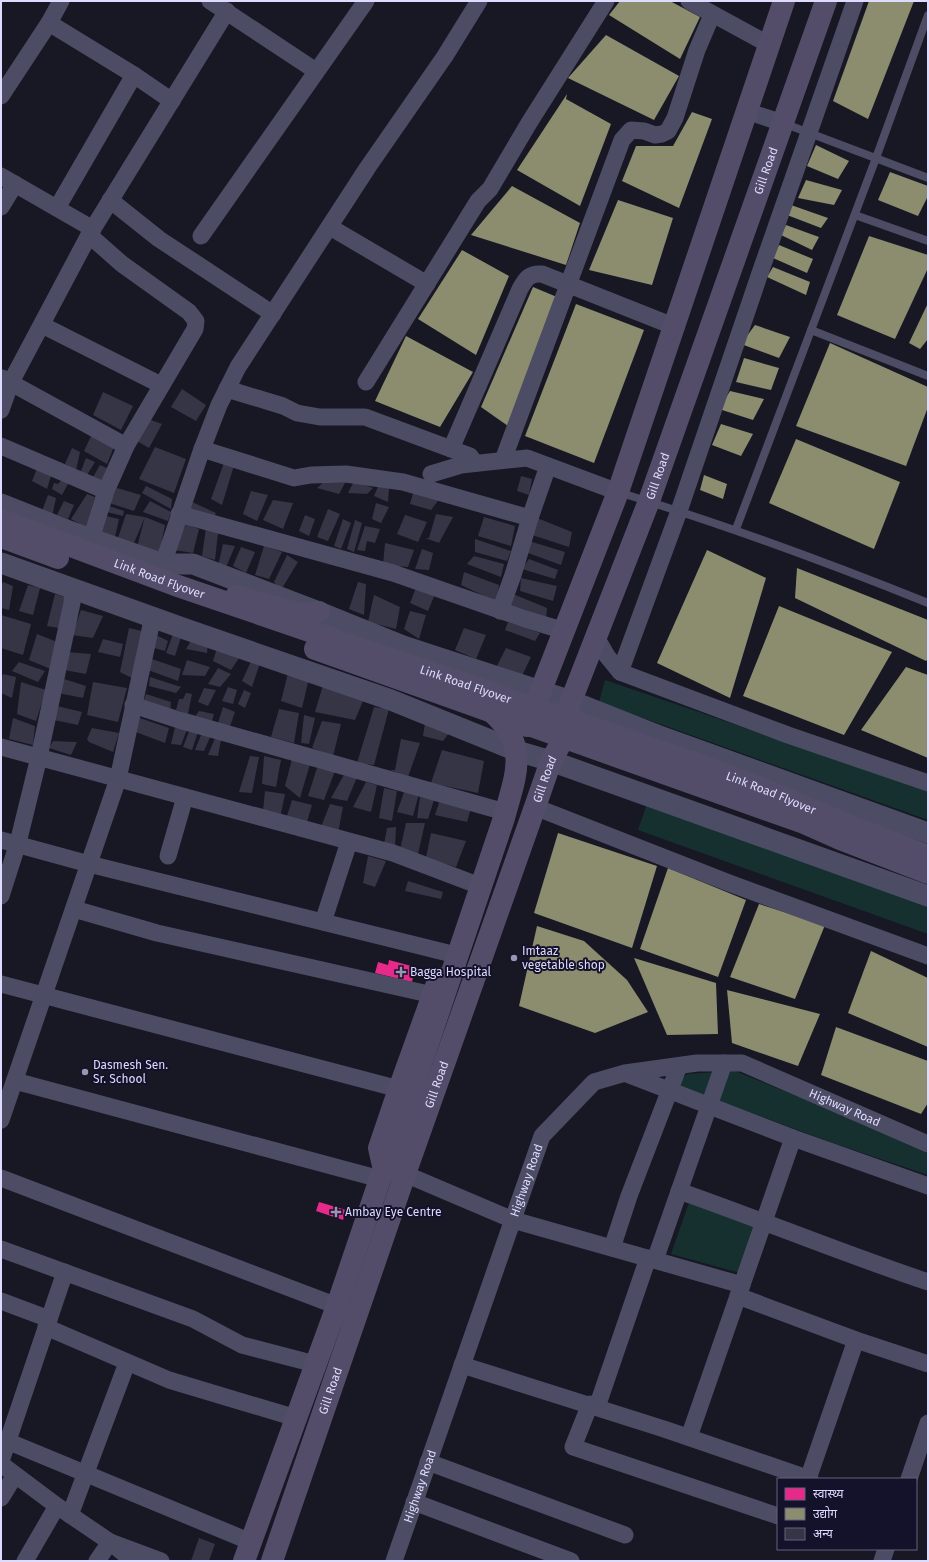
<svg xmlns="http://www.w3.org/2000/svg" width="929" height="1562" font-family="'Fira Sans','Noto Sans Devanagari',sans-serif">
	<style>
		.green { fill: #15302f }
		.health { fill: #e7298a }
		.industry { fill: #8c8c6e }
		.building { fill: #363546 }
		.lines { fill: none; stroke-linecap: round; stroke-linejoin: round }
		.service { stroke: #4c4d65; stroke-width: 8 }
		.minor { stroke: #4c4d65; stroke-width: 17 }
		.tertiary { stroke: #4c4d65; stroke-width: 21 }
		.primary { stroke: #544d6a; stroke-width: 22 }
		.primary-bridge { stroke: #544d6a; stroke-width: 22 }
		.poi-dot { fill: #9896b2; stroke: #14112a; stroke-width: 1.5 }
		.labels { text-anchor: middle; stroke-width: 4; stroke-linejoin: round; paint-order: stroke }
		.street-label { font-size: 12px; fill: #dddbfe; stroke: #14112a }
		.poi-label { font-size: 12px; fill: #dddbfe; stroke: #14112a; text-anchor: start }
	</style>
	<rect width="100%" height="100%" fill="#181724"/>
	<g class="green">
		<path d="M605 680 699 712 928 792V820L599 702Z"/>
		<path d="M650 795 928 895V934L638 830Z"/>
		<path d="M735 1071 898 1137 928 1152V1175L833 1143 676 1085 687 1074Z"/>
		<path d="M691 1197 759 1218 740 1273 671 1254Z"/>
	</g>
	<g class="health">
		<path d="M389 960 415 967 412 982 375 973 378 962 388 965Z"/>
		<path d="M319 1202 346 1210 343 1220 316 1211Z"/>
	</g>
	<g class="industry">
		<path d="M620 1H670L700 17 680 59 609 15Z"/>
		<path d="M869 1H914L868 119 833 101Z"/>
		<path d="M606 35 679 76 654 120 568 78Z"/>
		<path d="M567 94 566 99 611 124 580 206 517 170Z"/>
		<path d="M692 112 712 119 679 208 622 181 636 146H673Z"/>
		<path d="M816 145 849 161 838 179 807 166Z"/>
		<path d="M890 172 928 186V196L918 216 878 200Z"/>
		<path d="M806 180 842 190 834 205 798 198Z"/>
		<path d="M512 186 580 223 566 265 471 235Z"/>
		<path d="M618 200 673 218 652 285 589 270Z"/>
		<path d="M791 205 828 218 821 228 787 215Z"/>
		<path d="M786 225 819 237 812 250 781 235Z"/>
		<path d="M869 236 928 255V268L895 339 837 315Z"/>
		<path d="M779 245 813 259 807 273 773 258Z"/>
		<path d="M462 250 509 276 476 355 418 319Z"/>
		<path d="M773 267 810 282 806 295 767 277Z"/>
		<path d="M533 287 557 297 508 426 481 407Z"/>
		<path d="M928 303V339L920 349 909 343Z"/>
		<path d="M576 304 644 330 594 463 525 436Z"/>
		<path d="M755 325 790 337 779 358 741 344Z"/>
		<path d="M406 336 473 372 440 427 375 401Z"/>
		<path d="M830 343 928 387V407L906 466 796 426Z"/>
		<path d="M744 358 779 368 771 390 736 382Z"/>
		<path d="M730 391 764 399 753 420 719 409Z"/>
		<path d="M721 424 753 434 741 456 712 445Z"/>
		<path d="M796 439 900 482 874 549 769 503Z"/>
		<path d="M704 475 727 484 723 499 700 490Z"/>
		<path d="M707 550 766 578 730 698 657 663Z"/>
		<path d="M797 568 928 620V659L926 661 795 598Z"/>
		<path d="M779 606 892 652 844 735 743 696Z"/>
		<path d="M906 667 928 675V758L861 730Z"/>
		<path d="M558 833 657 866 632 948 534 913Z"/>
		<path d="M668 868 746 900 718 977 640 949Z"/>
		<path d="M759 904 825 925 795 999 730 977Z"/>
		<path d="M537 926 584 941 627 980 648 1012 595 1033 519 1006Z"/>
		<path d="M871 951 928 978V1047L848 1013Z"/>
		<path d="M634 958 716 983 718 1034 667 1035Z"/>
		<path d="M727 990 820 1014 798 1066 732 1043Z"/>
		<path d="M836 1027 928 1061V1103L921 1114 821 1075Z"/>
	</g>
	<g class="building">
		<path d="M182 389 206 405 196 421 171 407Z"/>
		<path d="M103 392 133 406 121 430 93 415Z"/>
		<path d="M148 419 162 424 149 448 135 440Z"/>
		<path d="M93 432 115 444 107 464 84 451Z"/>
		<path d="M155 447 186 459 174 493 139 479Z"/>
		<path d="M72 448 80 452 76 470 65 464Z"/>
		<path d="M86 458 95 462 87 475 81 471Z"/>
		<path d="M225 460 235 462 222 505 211 499Z"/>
		<path d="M100 465 109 469 101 483 93 477Z"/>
		<path d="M38 466 52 473 47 489 32 481Z"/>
		<path d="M521 476 532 479 529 495 517 491Z"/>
		<path d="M64 477 69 482 62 495 52 489 54 483 58 484Z"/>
		<path d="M354 481 373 488 367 494 348 493Z"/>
		<path d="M324 482 345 483 339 494 317 488Z"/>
		<path d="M379 484 389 488 388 502 374 496Z"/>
		<path d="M146 486 172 499 171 509 142 493Z"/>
		<path d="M117 488 141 495 134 511 109 503Z"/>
		<path d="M251 491 268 495 257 521 243 514Z"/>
		<path d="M413 493 440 498 431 510 410 504Z"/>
		<path d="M87 494 95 497 86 528 71 519Z"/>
		<path d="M48 495 56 498 52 517 42 511Z"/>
		<path d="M273 500 293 503 283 529 263 520Z"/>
		<path d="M64 501 74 505 68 519 57 515Z"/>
		<path d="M150 501 171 512 168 521 143 512Z"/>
		<path d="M190 501 216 513 213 519 187 512Z"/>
		<path d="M376 503 389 507 381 523 372 519Z"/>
		<path d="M106 505 124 511 123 516 103 511Z"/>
		<path d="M328 509 340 514 328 541 317 537Z"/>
		<path d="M126 514 145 517 134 543 118 538Z"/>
		<path d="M436 514 453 517 439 543 425 538H429Z"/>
		<path d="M102 515 119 519 115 537 99 531Z"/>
		<path d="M305 515 315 519 309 536 299 531Z"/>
		<path d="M405 515 427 522 418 542 397 534Z"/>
		<path d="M145 517 165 525 159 555 137 547Z"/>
		<path d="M484 517 515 526 511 546 478 536Z"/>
		<path d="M537 518 572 532 569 547 532 535Z"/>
		<path d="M343 519 351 523 341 549 334 546Z"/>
		<path d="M355 520 362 523 354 552 347 549Z"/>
		<path d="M186 524 199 529 193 553 174 550Z"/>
		<path d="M365 526 380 529 375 543 367 541 365 551 357 550Z"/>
		<path d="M206 528 218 533 215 560 202 556Z"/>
		<path d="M475 539 511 551 507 561 475 552Z"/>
		<path d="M529 541 565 552 561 565 528 553Z"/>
		<path d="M385 543 414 550 408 567 383 565Z"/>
		<path d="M223 544 235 546 227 565 218 566Z"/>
		<path d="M264 546 282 552 269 579 255 575Z"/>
		<path d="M241 547 255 552 246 573 233 566Z"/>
		<path d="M422 549 433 553 429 570 415 569Z"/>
		<path d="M287 555 298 562 281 590 274 582Z"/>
		<path d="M474 556 504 564 501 577 467 564Z"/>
		<path d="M529 559 558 570 555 579 522 569Z"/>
		<path d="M464 572 499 585 497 602 461 585Z"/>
		<path d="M521 578 557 586 553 601 520 591Z"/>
		<path d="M3 582 13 586 9 610 1 608V586Z"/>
		<path d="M358 582 366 584 364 615 349 609Z"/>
		<path d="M28 585 40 588 33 615 19 611Z"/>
		<path d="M416 588 435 594 428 611 410 603Z"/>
		<path d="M55 594 67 598 59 628 47 626Z"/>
		<path d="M513 594 547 608 546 619 509 606Z"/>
		<path d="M374 595 400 607 396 629 368 622Z"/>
		<path d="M81 610 103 616 93 638 72 635Z"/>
		<path d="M410 611 426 615 419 639 404 629Z"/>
		<path d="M1 615 31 624 23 655 1 648Z"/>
		<path d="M508 622 540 633 535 641 505 630Z"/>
		<path d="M129 628 146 632 134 679 120 672Z"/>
		<path d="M464 628 486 635 476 659 455 650Z"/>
		<path d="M37 634 57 642 53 670 29 660Z"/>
		<path d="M173 634H182L175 656 166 653Z"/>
		<path d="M156 635 168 641 165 651 151 647Z"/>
		<path d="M103 639 123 644 120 657 98 652Z"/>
		<path d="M192 639 208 643 207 653 186 649Z"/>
		<path d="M217 648 239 658 231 670 213 661Z"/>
		<path d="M506 648 531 657 520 680 495 670Z"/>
		<path d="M66 652 91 654 86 674 64 670Z"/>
		<path d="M146 657 181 669 178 681 148 670Z"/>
		<path d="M253 657 261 660 252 687 242 681Z"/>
		<path d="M187 660 210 667 205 676 182 675Z"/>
		<path d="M19 662 45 671 38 682 12 671Z"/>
		<path d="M218 668 231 674 220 687 208 684Z"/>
		<path d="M288 673 309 678 302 708 281 701Z"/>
		<path d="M3 674 16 677 12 698 1 693V680Z"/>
		<path d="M150 677 181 687 176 693 149 686Z"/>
		<path d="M64 679 86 686 83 698 58 693Z"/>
		<path d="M21 682 46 690 36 721 17 714Z"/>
		<path d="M93 682 127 688 118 722 87 715Z"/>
		<path d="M323 685 363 701 355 720 315 712Z"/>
		<path d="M228 687 237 690 233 704 222 701Z"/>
		<path d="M204 688 216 690 208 706 198 702Z"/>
		<path d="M244 690 251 693 245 708 238 704Z"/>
		<path d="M186 693 192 694 188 714 176 710 179 699H183Z"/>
		<path d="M146 694 171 702 170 714 142 705Z"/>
		<path d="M57 706 82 712 78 725 54 720Z"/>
		<path d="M223 707 235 712 229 729 217 726Z"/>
		<path d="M374 707 389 709 374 765 357 763Z"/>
		<path d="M279 709 299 713 294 743 271 737Z"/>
		<path d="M199 711 214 714 211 724 194 718Z"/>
		<path d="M304 715 315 718 309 744 301 743Z"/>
		<path d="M137 717 169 728 165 743 133 731Z"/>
		<path d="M13 718 35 726 33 745 9 739Z"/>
		<path d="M322 721 341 724 333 756 312 748Z"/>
		<path d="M176 723 188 727 181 745 171 744Z"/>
		<path d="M425 723 449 733 443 741 423 736Z"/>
		<path d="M92 728 119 733 113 752 89 742 87 739Z"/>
		<path d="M190 729 198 732 192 750 183 747Z"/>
		<path d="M203 730 212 733 204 751 195 750Z"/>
		<path d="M215 738 221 740 218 756 208 755Z"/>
		<path d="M401 739 420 743 408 777 390 770H395Z"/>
		<path d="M53 741 77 742 71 755 49 748Z"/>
		<path d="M442 750 484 761 478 793 431 783Z"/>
		<path d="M250 756 259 757 252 793 239 792Z"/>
		<path d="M264 756 281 760 276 787 262 784Z"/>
		<path d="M292 759 310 764 300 798 285 786Z"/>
		<path d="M317 768 335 771 324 800 308 796Z"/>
		<path d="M346 771 358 775 347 801 331 798Z"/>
		<path d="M366 782 377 785 371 812 353 807Z"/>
		<path d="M384 788 397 791 392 821 379 818Z"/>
		<path d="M265 791 285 794 280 818 263 811Z"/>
		<path d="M404 792 419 794 413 816 397 812Z"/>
		<path d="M420 797 434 800 428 819 417 818Z"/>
		<path d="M292 800 312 805 307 822 287 816Z"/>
		<path d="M440 800 471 808 467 822 435 815Z"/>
		<path d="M330 804 343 807 338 833 321 827Z"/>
		<path d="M406 823H425L418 854 400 850Z"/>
		<path d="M396 827 395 848 384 844 387 828Z"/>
		<path d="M431 833 466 841 456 867 426 858Z"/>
		<path d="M368 856 386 861 375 887 363 883Z"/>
		<path d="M408 881 443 892 441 899 405 891Z"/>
		<path d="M199 1538 215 1544 209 1561H191Z"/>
	</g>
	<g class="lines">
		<g class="service">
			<path d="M783 123 928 178"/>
			<path d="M855 215 928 241"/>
			<path d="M811 330 928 376"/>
			<path d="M618 492C723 524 826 562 928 603"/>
			<path d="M736 529 876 158 928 15"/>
		</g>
		<g class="minor">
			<path d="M210 1 316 71"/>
			<path d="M689 1 768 44"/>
			<path d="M49 23 134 75 172 101"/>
			<path d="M1 96 49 23 61 1"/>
			<path d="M746 111 783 123"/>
			<path d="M1 176 93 229"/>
			<path d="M110 200 159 239 273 314"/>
			<path d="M1 207 15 184"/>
			<path d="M57 208 134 75"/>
			<path d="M330 227 427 284"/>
			<path d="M89 235 122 264 189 312 196 321 195 329 126 446 106 491 91 539"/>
			<path d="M201 236 366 1"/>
			<path d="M42 325 161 385"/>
			<path d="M2 378 126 446"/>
			<path d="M366 382 478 201 490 189 529 123 606 1"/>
			<path d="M227 389 283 406 297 413 320 417H365L470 456 475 463"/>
			<path d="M1 410 11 382 89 235 227 11"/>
			<path d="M1 446 106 491"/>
			<path d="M202 449 294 478 311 475 346 474 403 482 530 518"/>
			<path d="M451 449 520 289C526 278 530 273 542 274L673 326"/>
			<path d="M503 460 622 140 631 130 644 131 655 135 662 134 668 131 675 118 697 50 712 15"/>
			<path d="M431 474 461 465 527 458 618 492"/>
			<path d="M179 514 393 573 525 619 565 631"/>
			<path d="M163 564 202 449 219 405 238 367 368 167 445 56 479 1"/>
			<path d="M500 611 513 575 530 518 548 466"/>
			<path d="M596 637 607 656 620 672 788 735 928 783"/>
			<path d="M620 672 679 511 760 273 855 1"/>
			<path d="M133 705 179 720 498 810"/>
			<path d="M1 747 393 853 472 883"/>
			<path d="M535 807 729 883 928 956"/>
			<path d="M1 840 89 864 448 953"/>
			<path d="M168 856 185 797"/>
			<path d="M1 896 18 843 39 757 72 603 73 588"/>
			<path d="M74 909 157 933 433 995"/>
			<path d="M323 922 349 842"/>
			<path d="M1 984 399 1089"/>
			<path d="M627 1074 793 1138 928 1186"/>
			<path d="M15 1081 380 1179"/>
			<path d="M1 1120 118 779 153 616"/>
			<path d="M405 1174 513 1220 742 1285"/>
			<path d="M1 1178 337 1306"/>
			<path d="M679 1191C762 1220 844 1254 928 1282"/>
			<path d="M612 1248 629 1196 679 1066"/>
			<path d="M1 1249 193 1319 242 1345 315 1364"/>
			<path d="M655 1260 724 1063"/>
			<path d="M738 1296 856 1340 928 1364"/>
			<path d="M1 1301 49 1319"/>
			<path d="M46 1327 169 1380 296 1418"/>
			<path d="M462 1365 664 1429 810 1479"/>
			<path d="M590 1404 573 1447 778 1516"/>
			<path d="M597 1407 648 1258"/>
			<path d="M689 1437 793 1138"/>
			<path d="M7 1441 251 1542"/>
			<path d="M1 1461 65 1272"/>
			<path d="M428 1462 625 1535"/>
			<path d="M1 1464 57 1506 110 1542 133 1561"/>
			<path d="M808 1479 856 1340"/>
			<path d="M909 1479 928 1423"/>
			<path d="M1 1498 15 1475"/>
			<path d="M414 1502 571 1561"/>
			<path d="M70 1515 127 1363"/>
			<path d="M25 1561 57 1506"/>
			<path d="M97 1561 110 1542 161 1561"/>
			<path id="s1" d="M394 1561 542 1136 594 1082 625 1073 697 1063H742L928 1144"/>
			<path d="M882 1561 886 1549"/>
		</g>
		<g class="tertiary">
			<path d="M1 504 74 533 163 564H193L319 612 403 646 571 701 657 735 928 833"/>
			<path d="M1 563 188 630 391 700 517 751 551 761 928 896"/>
		</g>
		<g class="primary">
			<path d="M236 596 303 615 319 612"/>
			<path d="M527 726 618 492 784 1"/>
			<path d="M384 1170 379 1148 399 1089 439 978"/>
			<path d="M244 1561 337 1306 380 1179 390 1156"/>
			<path id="s2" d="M272 1561 405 1174 535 807 551 761 561 743 571 701 649 501 826 1"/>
		</g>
		<g class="primary-bridge">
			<path id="s3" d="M1 520 175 585 692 762 773 793 855 828 928 856"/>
			<path d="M1 537 58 558"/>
			<path d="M315 649 804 823 840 839 928 873"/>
			<path d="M392 1150 504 818C515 776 530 747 493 713"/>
		</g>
	</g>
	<g class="poi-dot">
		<circle cx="514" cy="958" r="4"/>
		<path d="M399 966h4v4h4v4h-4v4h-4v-4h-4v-4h4z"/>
		<circle cx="85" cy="1072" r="4"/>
		<path d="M334 1206h4v4h4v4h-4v4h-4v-4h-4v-4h4z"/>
	</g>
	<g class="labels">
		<g class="street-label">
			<text dy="4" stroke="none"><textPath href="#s2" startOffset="1476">Gill Road</textPath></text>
			<text dy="4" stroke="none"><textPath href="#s2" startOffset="1152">Gill Road</textPath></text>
			<text dy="4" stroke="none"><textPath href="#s3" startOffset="169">Link Road Flyover</textPath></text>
			<text dy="4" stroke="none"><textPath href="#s3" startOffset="493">Link Road Flyover</textPath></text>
			<text dy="4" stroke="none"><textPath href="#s2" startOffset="828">Gill Road</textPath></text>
			<text dy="4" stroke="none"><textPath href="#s3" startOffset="817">Link Road Flyover</textPath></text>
			<text dy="4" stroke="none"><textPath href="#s2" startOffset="504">Gill Road</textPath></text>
			<text dy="4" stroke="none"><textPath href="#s1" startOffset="787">Highway Road</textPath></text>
			<text dy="4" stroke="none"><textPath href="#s1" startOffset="403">Highway Road</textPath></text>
			<text dy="4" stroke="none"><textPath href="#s2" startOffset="180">Gill Road</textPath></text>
			<text dy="4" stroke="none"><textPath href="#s1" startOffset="79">Highway Road</textPath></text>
		</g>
		<g class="poi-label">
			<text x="522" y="955">Imtaaz<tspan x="522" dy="14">vegetable shop</tspan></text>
			<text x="410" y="976">Bagga Hospital</text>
			<text x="93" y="1069">Dasmesh Sen.<tspan x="93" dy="14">Sr. School</tspan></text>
			<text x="345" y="1216">Ambay Eye Centre</text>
		</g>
	</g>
	<rect width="929" height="1562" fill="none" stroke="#dddbfe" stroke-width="4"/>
	<rect x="777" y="1478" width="140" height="72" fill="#14112a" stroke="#64627f"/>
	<rect x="785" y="1488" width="20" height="12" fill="#e7298a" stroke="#64627f"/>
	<text x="813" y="1498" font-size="12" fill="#dddbfe">स्वास्थ्य</text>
	<rect x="785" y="1508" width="20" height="12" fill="#8c8c6e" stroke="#64627f"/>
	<text x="813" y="1518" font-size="12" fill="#dddbfe">उद्योग</text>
	<rect x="785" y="1528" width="20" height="12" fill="#363546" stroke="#64627f"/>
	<text x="813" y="1538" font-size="12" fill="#dddbfe">अन्य</text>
</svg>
